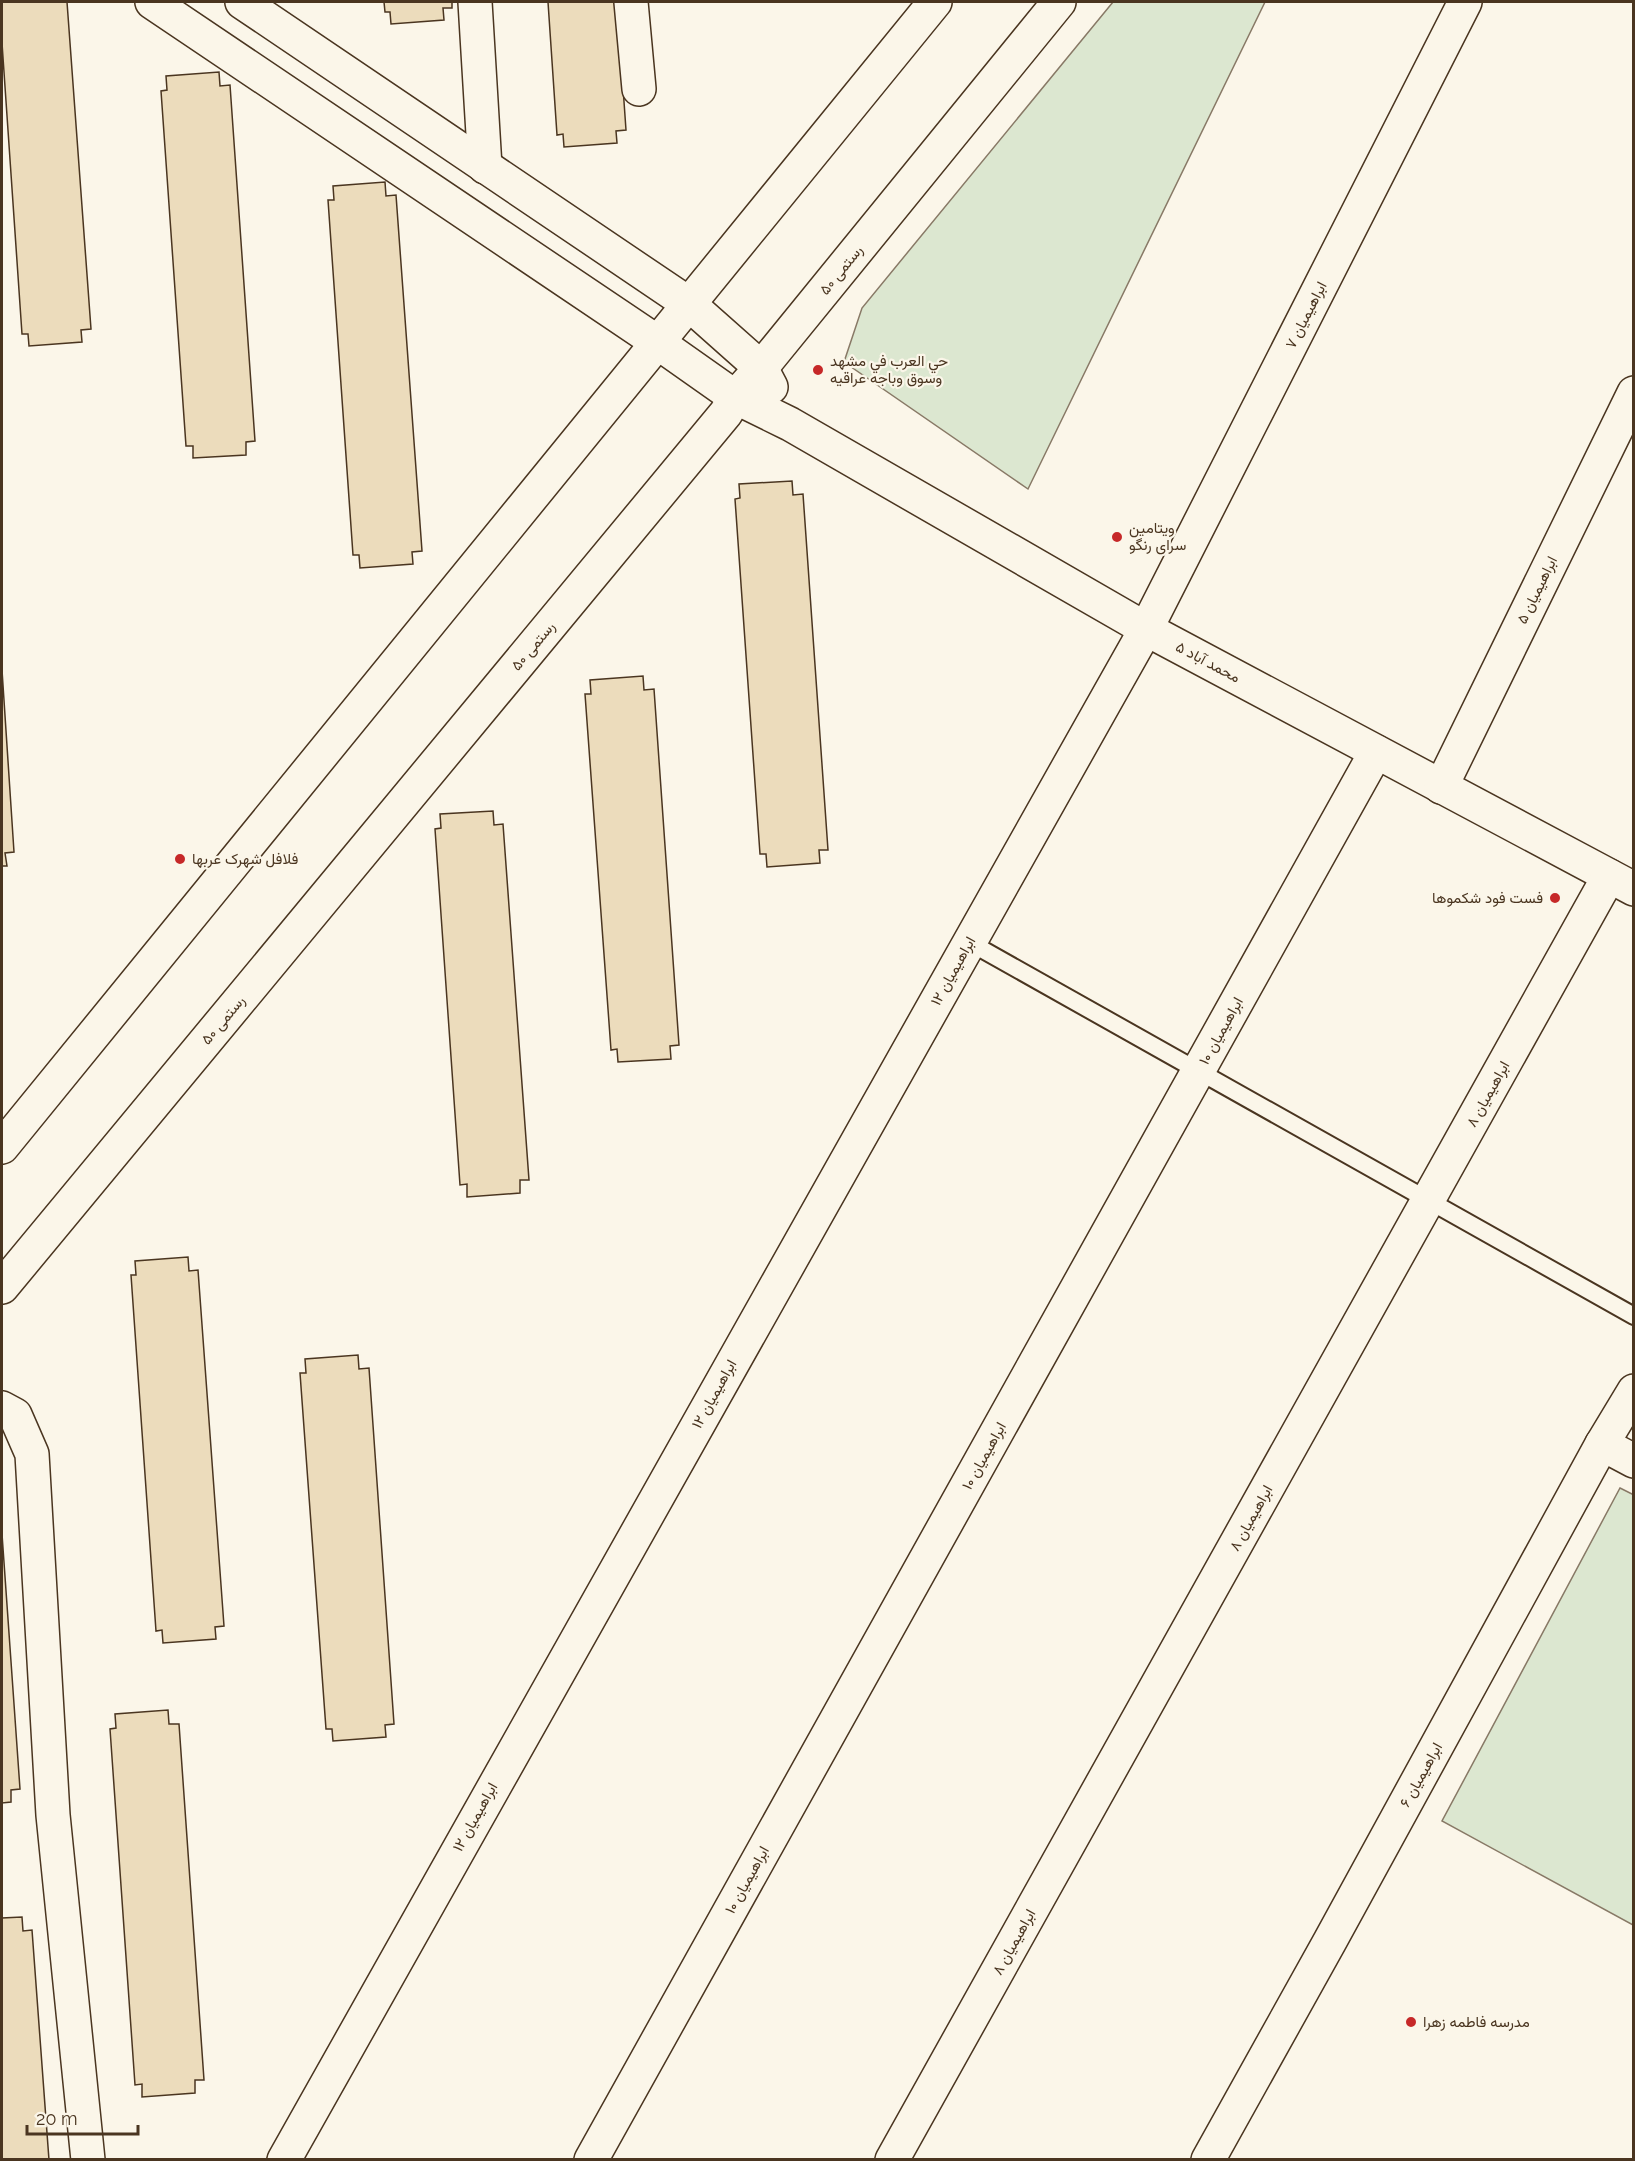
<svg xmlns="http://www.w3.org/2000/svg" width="1635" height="2161" font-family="Raleway,Vazirmatn,sans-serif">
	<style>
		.green { fill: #dce7d0; stroke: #887966; stroke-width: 1.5 }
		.building { fill: #ecdcbc; stroke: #4a3520; stroke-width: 1.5 }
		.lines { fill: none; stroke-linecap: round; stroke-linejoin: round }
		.lane-casing { stroke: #4a3520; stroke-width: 20 }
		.street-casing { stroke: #4a3520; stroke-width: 36 }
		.lane { stroke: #fbf6e9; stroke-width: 16 }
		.street { stroke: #fbf6e9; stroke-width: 33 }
		.poi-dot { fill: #c62828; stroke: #fbf6e9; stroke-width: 2 }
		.labels { text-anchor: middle; stroke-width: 4.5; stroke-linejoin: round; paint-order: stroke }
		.street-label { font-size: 15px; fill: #4a3520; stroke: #fbf6e9 }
		.poi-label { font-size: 15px; fill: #4a3520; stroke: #fbf6e9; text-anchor: start }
	</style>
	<rect width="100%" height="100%" fill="#fbf6e9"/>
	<g class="green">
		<path d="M1113 2H1265L1028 489 844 362 862 308Z"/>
		<path d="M1620 1488 1634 1495 1633 1925 1442 1821Z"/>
	</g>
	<g class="building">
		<path d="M2 2H67L91 329 81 330 82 342 29 346 28 334H22L2 43Z"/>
		<path d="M384 2H452V8H443L444 20 391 24 390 12H385Z"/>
		<path d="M548 2H617L626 130 616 131 617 143 564 147 563 134 557 135Z"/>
		<path d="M219 72 220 86 230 85 255 441 246 442V455L193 458V446H186L161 91 167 90 166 76Z"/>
		<path d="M385 182 386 196 396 195 422 551 412 552 413 564 360 568 359 555H353L328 200H334L333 186Z"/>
		<path d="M792 481 793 495 803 494 828 850H819L820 863 767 867 766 854H760L735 499 740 498 739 484Z"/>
		<path d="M2 670 14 852 5 853 7 866H2Z"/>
		<path d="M643 676 644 690 654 689 679 1045 670 1046 671 1059 618 1062 617 1049 611 1050 585 694H591L590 680Z"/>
		<path d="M493 811 494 825 503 824 529 1180H520V1193L467 1197V1184L460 1185 435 829 441 828 440 814Z"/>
		<path d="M188 1257 189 1271 198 1270 224 1626 215 1627 216 1639 163 1643 162 1630 156 1631 131 1275H136L135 1261Z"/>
		<path d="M358 1355 359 1369 369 1368 394 1724 385 1725 386 1737 333 1741 332 1729H326L300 1373H306L305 1359Z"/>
		<path d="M2 1534 20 1789 11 1790V1802L2 1803Z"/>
		<path d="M168 1710 169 1724H179L204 2080H195V2093L142 2097V2084L135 2085 110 1729 116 1728 115 1714Z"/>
		<path d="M22 1917 23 1931 32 1930 49 2160H2V1918Z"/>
	</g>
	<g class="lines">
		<g class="lane-casing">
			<path id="lane" d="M969 942 1634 1316"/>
		</g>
		<g class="street-casing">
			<g id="street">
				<path d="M152 2 657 342 735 397 790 424 1146 629 1634 889"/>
				<path d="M242 2 689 304 761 368 771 387"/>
				<path d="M475 2 485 167"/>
				<path d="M631 2 639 89"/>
				<path d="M1441 787 1634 393"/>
				<path d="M2 1147 935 2"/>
				<path d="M2 1287 726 413 735 397 761 368 1059 2"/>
				<path d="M2 1408 15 1415 32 1454 53 1815 88 2160"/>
				<path d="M1602 1444 1634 1461"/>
				<path d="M284 2160 1146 629 1465 2"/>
				<path d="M591 2160 1376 752"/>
				<path d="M892 2160 1609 876"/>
				<path d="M1208 2160 1330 1941 1602 1444 1634 1391"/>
			</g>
		</g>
		<use href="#lane" class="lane"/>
		<use href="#street" class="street"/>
	</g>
	<g class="poi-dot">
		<circle cx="818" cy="370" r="6"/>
		<circle cx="1117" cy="537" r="6"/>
		<circle cx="180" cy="859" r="6"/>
		<circle cx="1555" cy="898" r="6"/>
		<circle cx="1411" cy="2022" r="6"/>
	</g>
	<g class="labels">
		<g class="street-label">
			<text transform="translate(841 270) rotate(-51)" y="5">رستمی ۵۰</text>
			<text transform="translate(1306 315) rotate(-63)" y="5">ابراهیمیان ۷</text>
			<text transform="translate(1537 590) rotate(-64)" y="5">ابراهیمیان ۵</text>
			<text transform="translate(533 646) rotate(-50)" y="5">رستمی ۵۰</text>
			<text transform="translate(1208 662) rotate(28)" y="5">محمد آباد ۵</text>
			<text transform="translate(953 971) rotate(-61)" y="5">ابراهیمیان ۱۲</text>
			<text transform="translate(223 1020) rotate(-50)" y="5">رستمی ۵۰</text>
			<text transform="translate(1221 1031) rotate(-61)" y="5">ابراهیمیان ۱۰</text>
			<text transform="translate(1488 1094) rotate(-61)" y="5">ابراهیمیان ۸</text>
			<text transform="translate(714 1394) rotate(-61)" y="5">ابراهیمیان ۱۲</text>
			<text transform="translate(984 1456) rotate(-61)" y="5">ابراهیمیان ۱۰</text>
			<text transform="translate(1251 1518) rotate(-61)" y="5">ابراهیمیان ۸</text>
			<text transform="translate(1421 1775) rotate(-61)" y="5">ابراهیمیان ۶</text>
			<text transform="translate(475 1817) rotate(-61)" y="5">ابراهیمیان ۱۲</text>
			<text transform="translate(747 1880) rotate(-61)" y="5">ابراهیمیان ۱۰</text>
			<text transform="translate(1014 1942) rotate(-61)" y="5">ابراهیمیان ۸</text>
		</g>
		<g class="poi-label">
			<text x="830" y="366">حي العرب في مشهد<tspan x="830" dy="17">وسوق وباجه عراقيه</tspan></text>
			<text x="1129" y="533">ویتامین<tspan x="1129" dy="17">سرای رنگو</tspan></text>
			<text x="192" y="864">فلافل شهرک عربها</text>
			<text x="1543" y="903" text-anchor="end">فست فود شکموها</text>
			<text x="1423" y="2027">مدرسه فاطمه زهرا</text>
		</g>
	</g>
	<rect width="1635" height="2161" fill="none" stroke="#4a3520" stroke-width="6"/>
	<path d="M27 2125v9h111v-9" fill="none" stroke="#4a3520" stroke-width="3"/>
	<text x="36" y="2125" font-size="18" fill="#4a3520" stroke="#fbf6e9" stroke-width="4.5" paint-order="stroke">20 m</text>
</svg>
